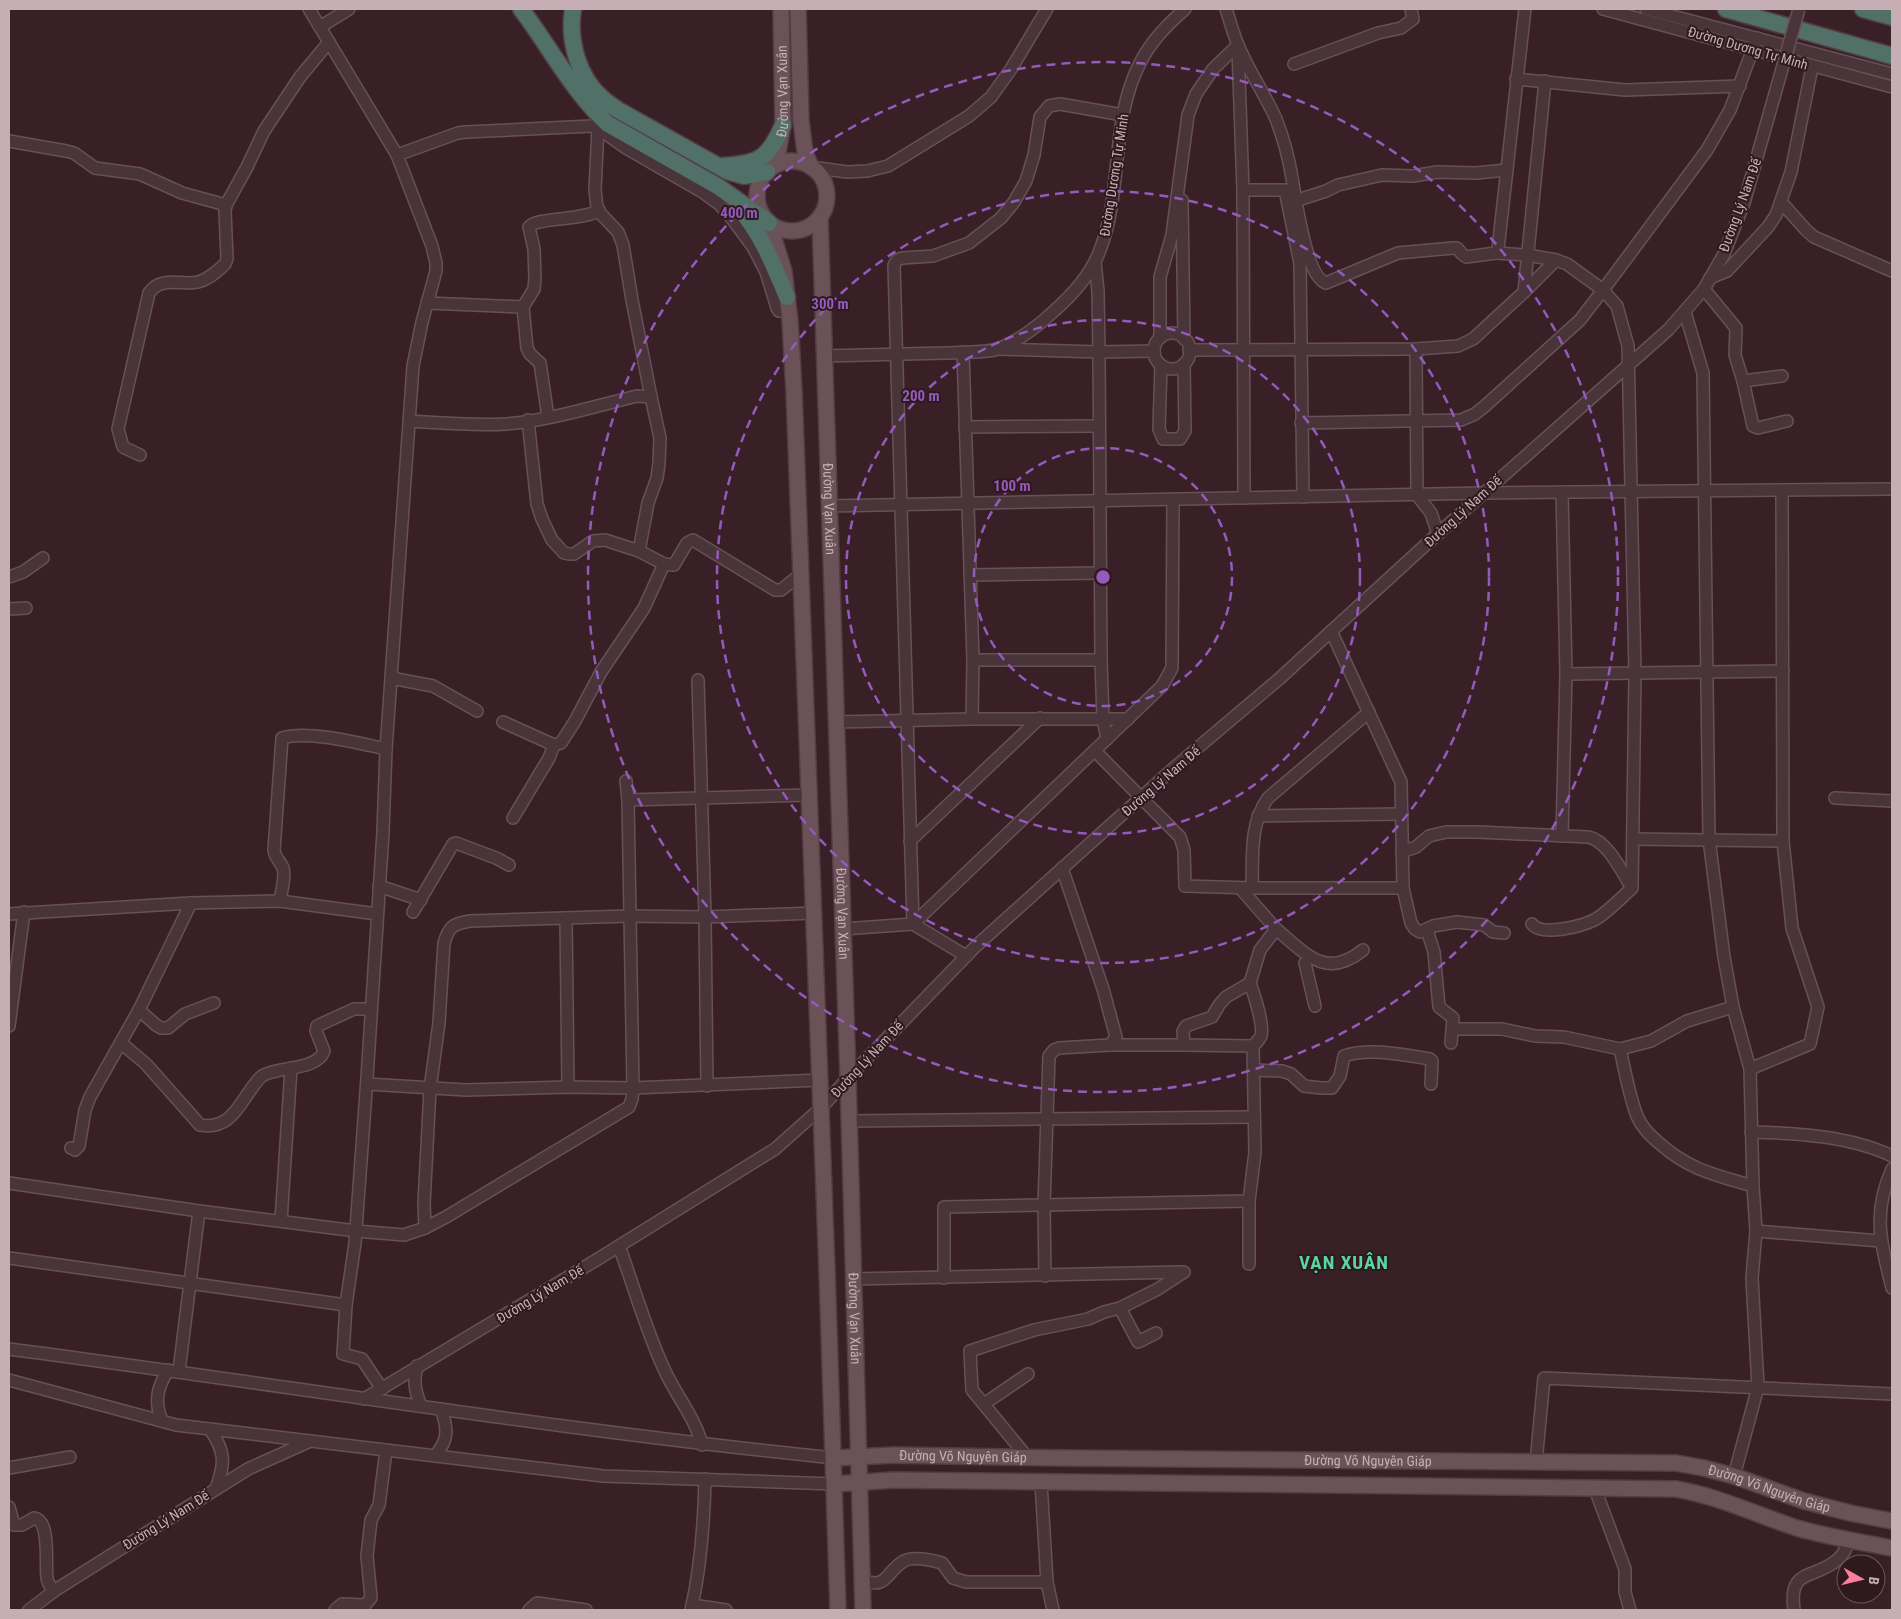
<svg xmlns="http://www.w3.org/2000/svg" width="1901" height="1619" font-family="'Roboto Condensed',sans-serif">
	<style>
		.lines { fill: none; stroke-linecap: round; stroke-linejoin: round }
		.minor-casing { stroke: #675157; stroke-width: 14 }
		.major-casing { stroke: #533d43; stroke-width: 18 }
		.highway-casing { stroke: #543e44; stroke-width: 19 }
		.minor { stroke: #49343a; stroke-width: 11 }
		.major { stroke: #6a5258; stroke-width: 15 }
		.highway { stroke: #517068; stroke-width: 16 }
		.minor-bridge-casing { stroke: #675157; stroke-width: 14; stroke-linecap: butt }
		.minor-bridge { stroke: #49343a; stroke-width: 11 }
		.ring { fill: none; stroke: #955abb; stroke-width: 2.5; stroke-dasharray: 9 6 }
		.labels { text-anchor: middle; stroke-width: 4; stroke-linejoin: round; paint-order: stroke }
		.street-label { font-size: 14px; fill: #c6aeb4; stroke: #2e191f }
		.district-label { font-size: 19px; font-weight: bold; letter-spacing: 1px; fill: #59d6a1; stroke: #2e191f }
		.centre { fill: #955abb; stroke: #2e191f; stroke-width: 2.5 }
		.ring-label { font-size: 15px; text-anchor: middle; font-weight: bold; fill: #955abb; stroke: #2e191f; stroke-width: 4; stroke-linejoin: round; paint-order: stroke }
	</style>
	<rect width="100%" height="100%" fill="#392027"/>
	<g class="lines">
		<g class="minor-casing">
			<g id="minor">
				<path d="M309 9 397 155"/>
				<path d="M1226 9C1230 21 1233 33 1238 45 1248 70 1265 94 1276 119 1283 137 1289 159 1292 178 1296 198 1305 276 1326 283L1398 253 1453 248H1457L1462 254 1466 257 1496 253 1498 249 1525 9"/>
				<path d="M1603 9 1892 87"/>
				<path d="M1646 9 1892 74"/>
				<path d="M320 27 349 9"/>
				<path d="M1238 49 1243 190 1244 498"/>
				<path d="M1294 64 1378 33 1401 28 1413 19 1411 9"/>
				<path d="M1516 79 1625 90 1740 86"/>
				<path d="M598 128 595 190 597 207 600 213 618 232 623 245 632 300 651 397"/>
				<path d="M9 141 66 151 74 153 95 168 140 174 182 193 226 205"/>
				<path d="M811 167 847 172 867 171 888 166 969 116 991 97 1011 69 1047 9"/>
				<path d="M1243 190H1285L1300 263 1303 497"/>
				<path d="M1182 200 1184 339"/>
				<path d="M1295 201 1326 191 1338 185 1382 175 1413 176 1437 172 1476 173 1507 170"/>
				<path d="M1781 202 1806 230 1814 237 1892 271"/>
				<path d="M1496 253 1527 255 1556 260 1567 264 1603 290 1617 306 1628 346 1635 674 1632 888C1621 898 1609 911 1596 919 1583 926 1542 937 1532 924"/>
				<path d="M1095 262 1098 291 1099 352 1101 660 1103 719 1107 739"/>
				<path d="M1710 278 1727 271 1768 227 1776 215 1791 172 1812 67"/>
				<path d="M1704 289 1736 328 1735 355 1743 381 1782 376"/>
				<path d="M1524 292 1545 81"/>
				<path d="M427 303 523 307"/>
				<path d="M1685 312 1703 373 1709 839 1724 957 1733 1007 1750 1069 1753 1186 1756 1231 1752 1278 1758 1387 1734 1476"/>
				<circle cx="1172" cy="351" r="18"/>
				<path d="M1160 338V277L1172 235 1188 115 1196 94 1213 69 1238 45"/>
				<path d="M998 349 1099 352 1154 351"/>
				<path d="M1416 349 1417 495 1431 513 1438 534"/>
				<path d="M1189 350 1416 349 1458 346 1473 339 1524 292 1556 260"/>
				<path d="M963 352 973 660 972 719"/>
				<path d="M824 356C864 355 905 354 945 353 958 352 986 353 998 349 1018 341 1038 326 1054 311 1071 296 1089 276 1098 255 1124 194 1109 123 1140 63 1151 41 1167 25 1185 9"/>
				<path d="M1161 365 1159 429 1163 439H1180L1185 431 1184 364"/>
				<path d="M1743 381 1753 426 1758 428 1787 421"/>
				<path d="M548 417 540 363 530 354 527 348 523 307 534 289 535 278 534 249 529 227C536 217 584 221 599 210"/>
				<path d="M528 420 537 504 542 519 552 540 564 553 569 554H574L593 541 605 540 639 551"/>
				<path d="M409 421C441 423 473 426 506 424 547 421 596 406 637 396L651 397 660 438 659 463 657 478 648 503 639 551 664 564 644 608 601 672 575 721 561 743 554 745 503 722"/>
				<path d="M1301 423 1461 420 1475 414 1485 406 1580 320 1603 290 1707 150 1730 110 1757 38"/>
				<path d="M965 427 1098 426"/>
				<path d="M140 455 123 447 118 429 149 293C161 275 182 286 198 282 207 280 219 270 225 264L227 259 225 211 226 205 247 167 264 131 300 77 329 42"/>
				<path d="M1562 492 1566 674 1562 836"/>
				<path d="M829 506 1484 493 1892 489"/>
				<path d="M664 564 674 565 687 543 693 540 775 590H781L801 574"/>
				<path d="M970 575 1100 573"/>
				<path d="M9 577 23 572 43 558"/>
				<path d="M9 609 26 608"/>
				<path d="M1331 631 1401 782 1403 888 1411 923 1415 929 1420 932 1433 926 1457 922 1484 925 1493 932 1504 933"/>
				<path d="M973 660H1101"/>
				<path d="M1566 674 1783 671"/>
				<path d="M391 678 433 686 477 711"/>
				<path d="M698 680 705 917 707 1086"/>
				<path d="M836 722 972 719H1128"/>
				<path d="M1095 751 1180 837 1184 850 1185 886 1252 888C1253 857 1249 825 1268 798L1369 712"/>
				<path d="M1835 798 1892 801"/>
				<path d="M628 800 809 795"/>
				<path d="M1258 816 1402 814"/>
				<path d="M513 818 549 758 554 745"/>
				<path d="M1633 839 1783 841"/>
				<path d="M910 841 1040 718"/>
				<path d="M1402 852 1416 847 1429 836 1446 832H1477L1588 837C1607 840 1622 872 1632 888"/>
				<path d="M379 886 421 900"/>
				<path d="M1240 888 1276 929 1260 950 1250 983 1226 997 1219 1005 1212 1017 1186 1026 1183 1031 1184 1045 1253 1046 1255 1152 1249 1201V1264"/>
				<path d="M1252 888H1403"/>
				<path d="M280 901C281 892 286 877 283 868 280 861 275 858 274 850L282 738C309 730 358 743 386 749"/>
				<path d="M413 912 453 844 456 843 496 858 509 865"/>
				<path d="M9 914 191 903 280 901 377 914"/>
				<path d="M566 918 568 1087"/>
				<path d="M843 929 913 924 1162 686 1172 668 1173 499"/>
				<path d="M1276 929C1306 954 1326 980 1363 950"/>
				<path d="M1427 930 1434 952 1439 1007 1453 1018 1451 1043"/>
				<path d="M966 956 913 924 894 265 897 260 902 258 933 256 969 243 1001 218 1014 202 1026 181 1034 155 1040 117 1049 106 1060 104 1123 115"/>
				<path d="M1305 963 1315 1006"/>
				<path d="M1250 983C1254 995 1264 1023 1261 1036 1259 1040 1256 1043 1253 1046"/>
				<path d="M139 1010 156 1025 161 1028H168L185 1014 214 1003"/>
				<path d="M9 1026 24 912"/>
				<path d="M1453 1029H1502L1535 1036 1564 1037 1620 1049 1651 1041 1687 1021 1733 1007"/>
				<path d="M121 1043 146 1064 200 1125C229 1130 237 1108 252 1088 255 1084 258 1079 262 1076 277 1066 317 1071 324 1051L316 1031 317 1026 354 1009H371"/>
				<path d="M1110 1045H1184"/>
				<path d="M1620 1049C1625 1071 1629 1095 1637 1116 1642 1128 1650 1135 1659 1143 1689 1170 1716 1175 1753 1186"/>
				<path d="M1750 1069 1810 1044 1818 1007 1792 928 1783 841 1782 490"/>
				<path d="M1253 1070 1282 1071 1291 1074 1304 1086 1321 1088H1332L1340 1076 1344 1056C1368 1047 1405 1055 1430 1059L1432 1061 1431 1084"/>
				<path d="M367 1084 466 1090 568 1087 633 1088 820 1080"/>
				<path d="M849 1121 1254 1117"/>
				<path d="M1751 1132C1797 1133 1850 1136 1892 1156"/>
				<path d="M71 1148 75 1150 79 1146 85 1110 90 1097 139 1010 191 903"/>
				<path d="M1892 1169C1872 1214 1881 1243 1892 1288"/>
				<path d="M9 1183 199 1211 356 1231 404 1235 425 1228 446 1217 629 1107 632 1099 633 1088 628 800 626 781"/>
				<path d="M281 1221 291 1068"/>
				<path d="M425 1228 424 1204 430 1089 439 1023 444 943C449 926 453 924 470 921L629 916 705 917 814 913"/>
				<path d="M1756 1231 1881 1241"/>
				<path d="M619 1246C634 1287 646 1330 664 1369 676 1396 695 1417 702 1445"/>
				<path d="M9 1258 346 1305"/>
				<path d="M1045 1276 1044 1205 1049 1056 1054 1050 1059 1048 1110 1045 1116 1037 1103 989 1062 868"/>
				<path d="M944 1278V1207L1249 1201"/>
				<path d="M853 1279 1182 1272"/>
				<path d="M1120 1308 1138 1342 1156 1333"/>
				<path d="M9 1349C284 1385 558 1430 834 1458"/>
				<path d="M417 1366C413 1382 415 1391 421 1406"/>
				<path d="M179 1371 199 1211"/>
				<path d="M9 1380 176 1425 603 1476 835 1484"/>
				<path d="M382 1389 362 1359 343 1354 346 1305 355 1243 367 1078 383 832 386 749 413 366 422 322 436 271V263L432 246 397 155 458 133 466 132 592 126 598 128 626 148 704 193 719 204 733 220 753 247 766 272 777 308 779 311H789"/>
				<path d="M364 1399 598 1259 775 1149 821 1108 848 1078 976 946 1175 767 1279 679 1432 539 1668 330 1704 289 1724 254 1744 203 1778 83"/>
				<path d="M984 1404 1028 1374"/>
				<path d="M162 1421C154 1402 157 1388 168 1370"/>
				<path d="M210 1429C226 1453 225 1463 216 1489"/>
				<path d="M435 1456C449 1439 448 1429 441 1409"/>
				<path d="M1027 1457 972 1390 970 1351 1034 1330 1088 1319 1104 1312 1120 1308 1158 1289 1184 1272"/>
				<path d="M1536 1462 1544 1378 1892 1394"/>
				<path d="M9 1468 70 1457"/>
				<path d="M1041 1482 1047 1582 1053 1610"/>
				<path d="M1595 1489 1625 1569V1592L1630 1610"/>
				<path d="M9 1507 14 1525H22L34 1518C51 1520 45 1564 47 1577 47 1582 51 1587 53 1592"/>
				<path d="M862 1580C888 1590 885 1572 904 1561 913 1556 933 1560 942 1563L953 1578 966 1582H1047"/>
				<path d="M692 1605 726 1610"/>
				<path d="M29 1610 57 1589 248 1469 308 1442"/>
				<path d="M335 1610 342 1604 365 1605 371 1598 367 1556 371 1520 379 1505 386 1450"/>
				<path d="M529 1610 537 1603 586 1610"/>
				<path d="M691 1610C701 1567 704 1524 705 1479"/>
				<path d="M1794 1610C1788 1567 1814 1580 1837 1560 1844 1555 1846 1548 1849 1540"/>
			</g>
		</g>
		<g class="major-casing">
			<g id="major">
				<path d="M798 9 801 120 805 152 811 167"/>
				<circle cx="792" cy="196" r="35"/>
				<path id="s1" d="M767 172 778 152 783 125 781 9"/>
				<path id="s2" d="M820 218 848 1078 863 1610"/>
				<path d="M769 223 784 271 790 321 794 391 827 1270 838 1610"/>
				<path id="s3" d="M834 1458 894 1455 1062 1458 1676 1463 1704 1468 1734 1476 1804 1501 1850 1513 1892 1521"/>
				<path d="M835 1484 894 1480 1676 1489C1718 1496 1757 1515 1797 1528 1828 1537 1861 1542 1892 1548"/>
			</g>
		</g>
		<g class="highway-casing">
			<g id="highway">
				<path d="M521 9C550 47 572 91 608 124L719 187 769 223"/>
				<path d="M573 9C568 40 578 77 602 98 607 103 613 106 618 110L727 171 744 176 767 172"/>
				<path d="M1726 9 1892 56"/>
				<path d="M1863 9 1892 17"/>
				<path d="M722 166C759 164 768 159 783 125"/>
				<path d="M738 207C761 233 774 266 787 297"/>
			</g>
		</g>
		<use href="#minor" class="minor"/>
		<use href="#major" class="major"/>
		<use href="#highway" class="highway"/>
		<g class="minor-bridge-casing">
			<path id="minor-bridge" d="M1778 83 1799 9"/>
		</g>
		<use href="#minor-bridge" class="minor-bridge"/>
	</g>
	<g class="ring">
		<circle cx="1103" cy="577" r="129"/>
		<circle cx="1103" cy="577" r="257"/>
		<circle cx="1103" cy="577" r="386"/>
		<circle cx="1103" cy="577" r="515"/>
	</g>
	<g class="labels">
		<g class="street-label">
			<text transform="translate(1748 48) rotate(16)" y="5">Đường Dương Tự Minh</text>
			<text dy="5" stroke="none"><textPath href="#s1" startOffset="84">Đường Vạn Xuân</textPath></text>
			<text transform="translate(1114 175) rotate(-81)" y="5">Đường Dương Tự Minh</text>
			<text transform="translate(1740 205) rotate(-70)" y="5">Đường Lý Nam Đế</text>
			<text dy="5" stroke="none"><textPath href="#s2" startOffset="291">Đường Vạn Xuân</textPath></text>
			<text transform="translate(1463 511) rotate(-42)" y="5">Đường Lý Nam Đế</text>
			<text transform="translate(1161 781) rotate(-41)" y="5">Đường Lý Nam Đế</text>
			<text dy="5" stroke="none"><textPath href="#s2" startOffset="696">Đường Vạn Xuân</textPath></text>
			<text transform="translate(867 1059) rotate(-47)" y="5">Đường Lý Nam Đế</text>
			<text transform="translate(540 1294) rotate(-31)" y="5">Đường Lý Nam Đế</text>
			<text dy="5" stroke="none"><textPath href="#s2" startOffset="1101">Đường Vạn Xuân</textPath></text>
			<text dy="5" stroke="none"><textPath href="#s3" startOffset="129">Đường Võ Nguyên Giáp</textPath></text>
			<text dy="5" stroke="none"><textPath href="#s3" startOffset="534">Đường Võ Nguyên Giáp</textPath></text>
			<text dy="5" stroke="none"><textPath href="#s3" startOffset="939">Đường Võ Nguyên Giáp</textPath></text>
			<text transform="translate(166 1520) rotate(-32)" y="5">Đường Lý Nam Đế</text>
		</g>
		<g class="district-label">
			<text x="1344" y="1269">VẠN XUÂN</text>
		</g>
	</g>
	<circle cx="1103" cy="577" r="8" class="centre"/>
	<g class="ring-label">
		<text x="739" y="218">400 m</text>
		<text x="830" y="309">300 m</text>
		<text x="921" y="401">200 m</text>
		<text x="1012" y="491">100 m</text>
	</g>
	<rect width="1901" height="1619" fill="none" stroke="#c6aeb4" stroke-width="20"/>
	<g transform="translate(1861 1579) rotate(98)"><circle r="24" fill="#2e191f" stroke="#6b555b"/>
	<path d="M0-4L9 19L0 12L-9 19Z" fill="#fb7f9d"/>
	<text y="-8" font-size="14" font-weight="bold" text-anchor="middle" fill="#c6aeb4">B</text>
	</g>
</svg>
